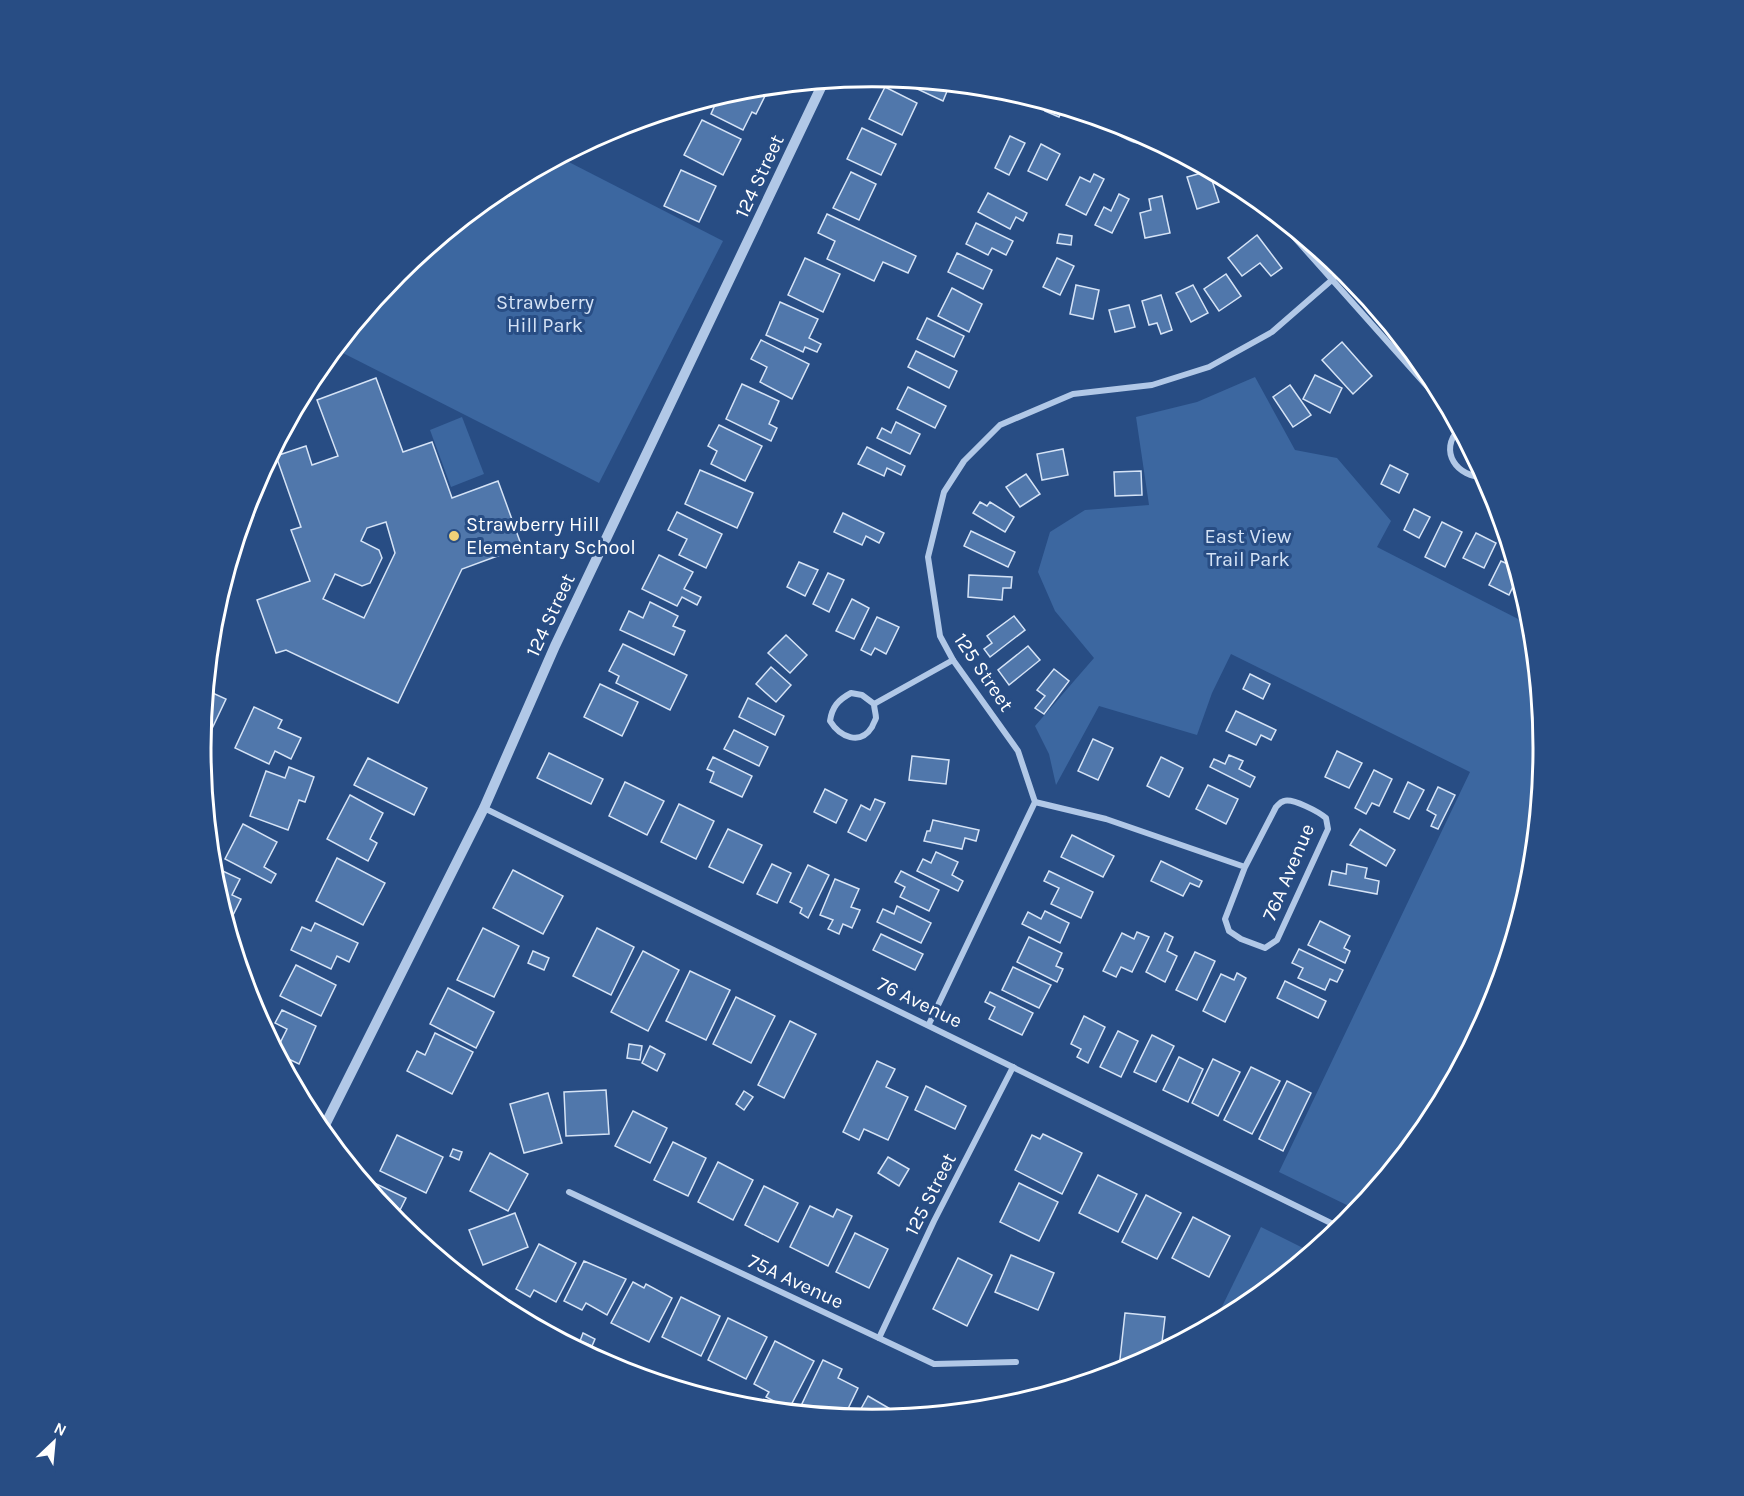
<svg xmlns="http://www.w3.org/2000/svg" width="1744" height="1496" font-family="Karla,sans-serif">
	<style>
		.green { fill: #3c67a0 }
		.building { fill: #5077ab; stroke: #d5e3f6; stroke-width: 1.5; fill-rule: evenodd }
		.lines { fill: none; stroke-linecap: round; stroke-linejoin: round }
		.minor { stroke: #b1c8e7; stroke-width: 6 }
		.tertiary { stroke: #b1c8e7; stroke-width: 10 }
		.poi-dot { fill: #efd078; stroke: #284d84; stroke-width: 2 }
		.labels { text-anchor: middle; stroke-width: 6; stroke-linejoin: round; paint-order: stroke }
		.street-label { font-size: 20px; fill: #fff; stroke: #284d84 }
		.park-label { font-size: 20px; fill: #d5e3f6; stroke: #284d84 }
		.poi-label { font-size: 20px; fill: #fff; stroke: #284d84; text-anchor: start }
		.rim { fill: none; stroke: #fff; stroke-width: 3 }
	</style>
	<rect width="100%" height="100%" fill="#284d84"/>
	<g class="green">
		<path d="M559 157 723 241 599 483 335 349 397 273 499 189Z"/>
		<path d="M1255 377 1295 450 1337 458 1391 521 1377 547 1532 626 1543 748 1531 879 1492 1005 1430 1121 1357 1210 1279 1172 1470 772 1231 654 1212 693 1197 735 1099 706 1056 785 1049 754 1035 726 1094 658 1055 611 1038 572 1050 532 1085 510 1149 505 1136 417 1197 402Z"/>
		<path d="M462 417 484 474 451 487 430 430Z"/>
		<path d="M1261 1227 1311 1252 1245 1307 1214 1323Z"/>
	</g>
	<g class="building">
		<path d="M896 79 950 84 943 101Z"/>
		<path d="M885 87 917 103 902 135 869 119Z"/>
		<path d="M759 88 767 92 756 114 752 112 743 130 711 114 719 96 741 89Z"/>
		<path d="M1048 103 1063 108 1059 117 1045 111Z"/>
		<path d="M702 120 741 139 723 175 684 155Z"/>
		<path d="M862 128 896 144 881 175 847 159Z"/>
		<path d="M1010 136 1025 143 1009 175 995 168Z"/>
		<path d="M1041 144 1060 154 1047 180 1028 171Z"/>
		<path d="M681 170 716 186 699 222 664 206Z"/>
		<path d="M1209 171 1219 202 1197 209 1187 177Z"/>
		<path d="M851 172 876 184 859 220 833 208Z"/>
		<path d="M1094 174 1104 179 1086 215 1066 205 1080 177 1090 182Z"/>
		<path d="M988 193 1027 213 1023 221 1016 217 1010 229 978 212Z"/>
		<path d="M1119 194 1129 199 1112 233 1095 225 1104 207 1111 211Z"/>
		<path d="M1162 196 1170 233 1145 238 1140 213 1151 210 1149 199Z"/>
		<path d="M827 214 916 256 908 273 883 262 874 281 827 259 835 241 818 233Z"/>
		<path d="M976 223 1013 241 1006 255 992 248 988 255 966 244Z"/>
		<path d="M1059 234 1072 236 1071 245 1057 243Z"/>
		<path d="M1257 235 1282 268 1271 276 1260 263 1242 276 1228 258Z"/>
		<path d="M957 253 992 270 983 289 948 272Z"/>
		<path d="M805 258 840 274 823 312 788 295Z"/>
		<path d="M1057 258 1074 266 1060 295 1043 287Z"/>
		<path d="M1226 274 1241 296 1219 311 1204 289Z"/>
		<path d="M1076 285 1099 290 1093 319 1070 314Z"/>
		<path d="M1193 285 1208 313 1191 322 1176 293Z"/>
		<path d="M952 288 982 304 969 332 938 316Z"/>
		<path d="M1161 295 1172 330 1161 334 1157 323 1149 325 1142 301Z"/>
		<path d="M780 302 818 319 809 338 821 344 817 352 805 347 803 352 766 335Z"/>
		<path d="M1129 305 1135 327 1115 332 1109 310Z"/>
		<path d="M927 318 964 336 954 357 917 339Z"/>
		<path d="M761 340 809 364 792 399 760 382 767 367 751 359Z"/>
		<path d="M1342 342 1372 376 1353 394 1322 360Z"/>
		<path d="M916 351 957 371 949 388 908 367Z"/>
		<path d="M1315 375 1342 388 1330 413 1303 399Z"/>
		<path d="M376 378 403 452 432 442 452 498 498 481 522 547 462 569 398 703 286 650 276 653 257 600 310 581 291 530 301 527 276 456 306 446 312 465 338 456 317 400ZM386 522 395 553 364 618 323 599 335 574 362 586 370 583 382 558 379 550 361 541 367 528Z"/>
		<path d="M742 384 779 401 769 424 777 428 771 441 726 419Z"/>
		<path d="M1290 385 1311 415 1293 427 1273 397Z"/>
		<path d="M908 387 946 406 935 428 897 409Z"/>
		<path d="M896 422 920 434 910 454 877 438 882 428 891 433Z"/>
		<path d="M719 425 762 446 745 481 711 464 717 451 708 446Z"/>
		<path d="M867 447 905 466 901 475 887 468 884 476 858 464Z"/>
		<path d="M1063 449 1068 475 1042 480 1037 454Z"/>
		<path d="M1390 465 1408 474 1399 493 1381 484Z"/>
		<path d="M700 470 753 493 737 528 685 504Z"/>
		<path d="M1141 471 1142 495 1115 496 1114 472Z"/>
		<path d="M1026 474 1040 494 1020 507 1006 487Z"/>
		<path d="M980 502 987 506 990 502 1014 517 1005 532 973 513Z"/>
		<path d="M1414 509 1430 517 1419 538 1404 530Z"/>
		<path d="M677 512 722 534 706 568 679 555 687 539 668 530Z"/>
		<path d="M843 513 884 533 879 543 866 536 862 545 834 532Z"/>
		<path d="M1442 522 1462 532 1445 567 1425 557Z"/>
		<path d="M971 531 1015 552 1008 567 964 546Z"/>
		<path d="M1476 533 1496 543 1484 568 1463 558Z"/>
		<path d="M659 555 693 572 684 589 701 597 697 605 682 597 677 606 642 589Z"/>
		<path d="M1513 559 1518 576 1509 595 1489 585 1501 561 1510 565Z"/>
		<path d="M799 562 818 570 805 596 787 587Z"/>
		<path d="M828 573 844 580 829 612 813 604Z"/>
		<path d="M969 575 1012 577 1011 588H1003L1002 600 968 597Z"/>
		<path d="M852 599 869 608 854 639 836 631Z"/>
		<path d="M650 602 678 616 673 626 685 631 674 655 620 630 629 611 643 618Z"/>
		<path d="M1014 616 1025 630 990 657 984 649 992 643 987 636Z"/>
		<path d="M877 617 899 627 886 654 875 648 871 655 861 650Z"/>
		<path d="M786 635 807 655 790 673 768 653Z"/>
		<path d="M623 644 687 675 670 710 616 683 619 676 609 671Z"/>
		<path d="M1028 646 1040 660 1009 685 998 670Z"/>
		<path d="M771 667 791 685 776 702 756 684Z"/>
		<path d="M1054 669 1069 681 1044 714 1035 708 1045 696 1037 690Z"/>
		<path d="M1250 674 1270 684 1263 699 1243 689Z"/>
		<path d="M600 684 638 702 622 736 584 717Z"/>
		<path d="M206 690 226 699 209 735 202 731Z"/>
		<path d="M748 698 784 716 775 735 739 717Z"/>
		<path d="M254 707 282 720 278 728 301 738 291 759 275 751 269 764 235 748Z"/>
		<path d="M1236 711 1276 730 1271 740 1261 735 1256 745 1226 731Z"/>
		<path d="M734 730 768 747 759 766 724 749Z"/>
		<path d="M1093 739 1113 748 1098 780 1078 771Z"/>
		<path d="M1337 751 1362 763 1349 788 1325 777Z"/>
		<path d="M549 753 603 779 591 804 537 778Z"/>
		<path d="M1229 755 1243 761 1239 769 1255 777 1250 787 1210 767 1214 759 1225 764Z"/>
		<path d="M912 756 949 760 946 784 909 780Z"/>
		<path d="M713 757 752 776 742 797 710 782 714 772 707 769Z"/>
		<path d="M1161 757 1183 768 1169 797 1147 786Z"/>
		<path d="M368 758 427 788 414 815 354 785Z"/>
		<path d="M289 767 314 777 305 802 299 800 288 830 250 816 266 771 285 778Z"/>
		<path d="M1374 770 1392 779 1379 806 1372 803 1366 814 1355 808Z"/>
		<path d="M625 782 664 801 647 835 609 816Z"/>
		<path d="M1408 782 1424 790 1409 819 1394 812Z"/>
		<path d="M1208 785 1238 799 1226 824 1196 809Z"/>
		<path d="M1438 787 1455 795 1438 829 1431 826 1436 815 1427 810Z"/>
		<path d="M825 789 847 800 836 823 814 812Z"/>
		<path d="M350 795 383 813 370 839 377 843 368 861 327 839Z"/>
		<path d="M875 799 885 803 866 841 848 832 861 805 870 810Z"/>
		<path d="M679 804 714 821 696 859 661 842Z"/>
		<path d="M933 820 979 830 976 841 965 838 962 849 924 841 927 831H930Z"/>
		<path d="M243 824 277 842 264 867 276 874 271 883 225 859Z"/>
		<path d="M728 829 762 845 743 883 709 867Z"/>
		<path d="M1360 829 1395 850 1386 866 1350 845Z"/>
		<path d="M1072 835 1114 856 1103 877 1061 857Z"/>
		<path d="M936 852 958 862 952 875 963 881 958 891 917 871 923 859 931 863Z"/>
		<path d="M337 858 385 883 363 925 316 901Z"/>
		<path d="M1161 861 1202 881 1199 887 1190 883 1183 896 1151 881Z"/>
		<path d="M772 864 791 873 777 903 757 894Z"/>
		<path d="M1347 864 1367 868 1365 878 1379 881 1377 894 1329 885 1332 871 1346 874Z"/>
		<path d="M808 865 829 875 808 918 800 913 802 908 790 902Z"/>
		<path d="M212 866 240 879 232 895 241 899 230 921 225 919 213 879Z"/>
		<path d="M513 870 563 896 543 934 493 908Z"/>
		<path d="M901 871 939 890 929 911 900 897 905 887 895 882Z"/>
		<path d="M1049 871 1093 892 1081 918 1051 904 1059 888 1044 881Z"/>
		<path d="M835 879 859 889 851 907 860 910 852 928 843 924 839 934 828 929 833 920 820 915Z"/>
		<path d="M897 906 931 923 921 943 877 922 883 909 894 914Z"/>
		<path d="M1045 911 1069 923 1060 943 1022 924 1028 912 1041 919Z"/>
		<path d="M1320 921 1350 936 1344 948 1350 951 1345 963 1308 945Z"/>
		<path d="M315 923 358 943 349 962 337 956 331 969 291 950 302 927 311 931Z"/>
		<path d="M483 928 519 946 494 997 457 980Z"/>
		<path d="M597 928 634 947 611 995 573 976Z"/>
		<path d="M1137 932 1149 937 1132 972 1121 967 1116 977 1103 971 1122 933 1134 939Z"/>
		<path d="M1165 933 1173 937 1167 951 1177 956 1165 982 1146 972Z"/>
		<path d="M881 934 923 954 915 970 873 950Z"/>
		<path d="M1029 937 1062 953 1056 966 1063 969 1057 982 1017 962Z"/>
		<path d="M1299 949 1343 970 1337 982 1330 979 1325 990 1298 978 1303 968 1292 963Z"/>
		<path d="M533 951 549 958 544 970 528 963Z"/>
		<path d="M643 951 679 970 648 1031 611 1012Z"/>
		<path d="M1195 952 1215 961 1197 1000 1176 990Z"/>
		<path d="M296 965 336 985 321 1016 280 996Z"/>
		<path d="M1013 967 1051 985 1039 1008 1002 990Z"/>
		<path d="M690 971 730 990 706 1040 666 1021Z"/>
		<path d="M1237 973 1246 978 1225 1022 1203 1011 1221 974 1234 980Z"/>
		<path d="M1285 981 1326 1001 1318 1018 1277 998Z"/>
		<path d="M448 988 494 1012 476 1048 430 1024Z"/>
		<path d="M990 992 1033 1013 1022 1035 989 1019 995 1007 985 1002Z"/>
		<path d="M736 997 775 1016 751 1063 713 1044Z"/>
		<path d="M282 1010 316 1026 299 1064 278 1054 276 1051 287 1029 275 1023Z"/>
		<path d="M1084 1016 1105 1027 1088 1063 1077 1057 1081 1049 1071 1044Z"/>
		<path d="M790 1021 816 1034 784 1098 758 1085Z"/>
		<path d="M1118 1031 1138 1041 1121 1077 1100 1067Z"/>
		<path d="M435 1033 473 1052 452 1094 407 1071 417 1051 425 1055Z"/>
		<path d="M1152 1035 1174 1046 1156 1082 1134 1072Z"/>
		<path d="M629 1044 642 1046 640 1060 627 1058Z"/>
		<path d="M650 1046 665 1054 657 1071 642 1063Z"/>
		<path d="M1179 1057 1203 1069 1188 1102 1163 1090Z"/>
		<path d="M1213 1059 1240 1072 1218 1116 1192 1103Z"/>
		<path d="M877 1061 895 1069 886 1087 908 1097 888 1140 864 1129 859 1140 843 1132Z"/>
		<path d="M1251 1067 1280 1081 1252 1134 1224 1120Z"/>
		<path d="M1287 1081 1311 1093 1283 1151 1259 1139Z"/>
		<path d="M926 1086 966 1106 955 1129 915 1110Z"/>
		<path d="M606 1090 609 1134 566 1136 564 1092Z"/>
		<path d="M744 1091 753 1097 744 1110 736 1104Z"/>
		<path d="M548 1093 562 1143 524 1153 510 1104Z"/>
		<path d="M633 1111 667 1128 650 1163 615 1146Z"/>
		<path d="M1043 1134 1082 1153 1062 1194 1015 1170 1032 1135 1040 1139Z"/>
		<path d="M397 1135 443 1157 426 1193 380 1171Z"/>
		<path d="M673 1142 706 1158 688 1196 654 1180Z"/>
		<path d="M453 1149 462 1152 459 1160 450 1156Z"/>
		<path d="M490 1153 528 1174 508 1211 470 1191Z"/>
		<path d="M888 1157 909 1169 899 1186 878 1173Z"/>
		<path d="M718 1162 753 1180 733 1220 698 1202Z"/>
		<path d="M1098 1175 1137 1194 1118 1232 1079 1213Z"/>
		<path d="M368 1180 406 1198 395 1220 366 1185Z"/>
		<path d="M1019 1183 1058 1202 1039 1241 1000 1222Z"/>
		<path d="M764 1186 798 1203 778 1242 745 1225Z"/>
		<path d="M1146 1195 1181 1213 1157 1259 1122 1242Z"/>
		<path d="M810 1206 833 1217 837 1209 852 1216 828 1266 790 1247Z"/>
		<path d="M515 1213 528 1247 483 1265 469 1230Z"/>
		<path d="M1193 1217 1230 1236 1209 1277 1172 1258Z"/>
		<path d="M855 1233 888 1249 869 1288 836 1272Z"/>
		<path d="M539 1244 576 1263 556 1302 534 1290 530 1297 516 1289Z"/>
		<path d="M1011 1255 1054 1273 1038 1310 995 1292Z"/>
		<path d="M958 1258 992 1275 967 1326 933 1309Z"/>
		<path d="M584 1261 626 1279 607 1315 586 1303 582 1310 564 1301Z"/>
		<path d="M633 1282 644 1288 646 1284 672 1298 649 1342 611 1323Z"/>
		<path d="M681 1297 720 1316 701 1356 662 1337Z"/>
		<path d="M1125 1313 1165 1317 1161 1351 1127 1369 1119 1368Z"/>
		<path d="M728 1318 767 1337 746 1379 708 1360Z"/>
		<path d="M583 1333 595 1339 592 1346 580 1341Z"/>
		<path d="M775 1341 814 1361 789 1409 766 1397 769 1392 754 1384Z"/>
		<path d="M823 1360 842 1369 838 1378 858 1388 844 1417 805 1413 799 1410Z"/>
		<path d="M868 1396 892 1410 903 1416 872 1420 856 1418Z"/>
	</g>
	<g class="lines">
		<g class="minor">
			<path d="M1115 123 1116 131C1130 139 1139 144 1156 142"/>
			<path d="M1270 210 1450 412"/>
			<path d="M1459 429C1438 451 1457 478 1485 477"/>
			<path d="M851 693 862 695 874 704C874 708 876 714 876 718 875 721 873 724 872 727 860 746 840 737 830 721 832 707 838 700 851 693Z"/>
			<path d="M874 704 953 660"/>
			<path d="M1035 802 1106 819 1245 867 1225 919 1229 931 1241 939 1265 948 1277 940 1328 829 1326 818C1319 812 1293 798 1284 801 1280 802 1279 804 1276 807L1245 867"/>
			<path d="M484 808 1341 1228"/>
			<path d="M929 1024 1035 802 1018 751 953 660 940 636 928 557 944 492 964 461 1000 425 1073 394 1152 385 1209 367 1272 332 1333 279 1341 269"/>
			<path d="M569 1192 934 1364 1016 1362"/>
			<path d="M879 1338 934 1221 1013 1067"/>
		</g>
		<path class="tertiary" d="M322 1131 484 808 555 646 824 81"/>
	</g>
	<circle class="poi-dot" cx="454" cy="536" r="6"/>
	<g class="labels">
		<g class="street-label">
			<text transform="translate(759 176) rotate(-65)" y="7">124 Street</text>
			<text transform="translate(550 615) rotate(-65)" y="7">124 Street</text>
			<text transform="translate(984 672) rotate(56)" y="7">125 Street</text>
			<text transform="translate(1288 872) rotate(-67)" y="7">76A Avenue</text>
			<text transform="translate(920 1002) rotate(26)" y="7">76 Avenue</text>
			<text transform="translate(930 1194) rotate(-63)" y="7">125 Street</text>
			<text transform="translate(796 1281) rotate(25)" y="7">75A Avenue</text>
		</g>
		<g class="park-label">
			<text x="545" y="309">Strawberry<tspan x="545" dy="23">Hill Park</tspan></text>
			<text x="1248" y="543">East View<tspan x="1248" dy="23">Trail Park</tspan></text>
		</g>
		<g class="poi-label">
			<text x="466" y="531">Strawberry Hill<tspan x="466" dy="23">Elementary School</tspan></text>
		</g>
	</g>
	<path d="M0 0H1744V1496H0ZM211 748a661 661 0 1 1 1322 0a661 661 0 1 1-1322 0Z" fill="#284d84" fill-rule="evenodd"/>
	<path class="rim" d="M211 748a661 661 0 1 1 1322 0a661 661 0 1 1-1322 0Z"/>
	<g transform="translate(54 1442) rotate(26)" stroke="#284d84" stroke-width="4.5" paint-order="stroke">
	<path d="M0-4.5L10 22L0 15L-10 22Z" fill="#ffffff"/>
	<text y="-9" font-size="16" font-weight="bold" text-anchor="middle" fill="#ffffff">N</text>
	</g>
</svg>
